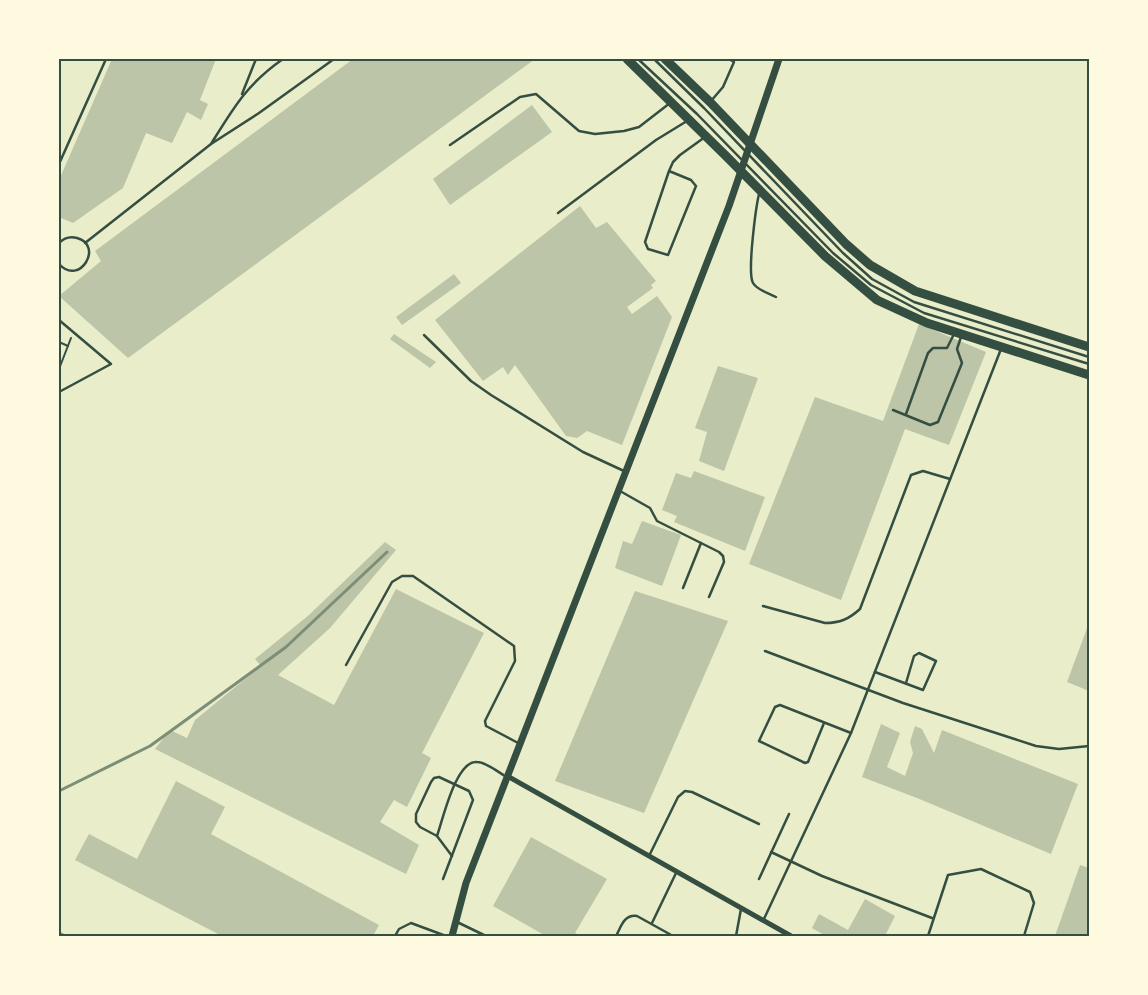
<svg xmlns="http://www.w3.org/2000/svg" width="1148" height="995" font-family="'Noto Serif',serif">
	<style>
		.building { fill: #bcc5a7 }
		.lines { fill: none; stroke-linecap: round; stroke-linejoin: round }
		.path { stroke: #344e41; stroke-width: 2 }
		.service { stroke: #344e41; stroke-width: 2.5 }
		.minor { stroke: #344e41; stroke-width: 5 }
		.tertiary { stroke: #344e41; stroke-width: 7 }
		.primary { stroke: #344e41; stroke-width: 9 }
		.rail { stroke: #7c8e77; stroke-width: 3 }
		.neatline { fill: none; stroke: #344e41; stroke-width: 2 }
	</style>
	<rect width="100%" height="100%" fill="#e9edc9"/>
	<g class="building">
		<path d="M112 59H216L200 100 208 104 201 120 187 112 172 143 146 133 123 188 73 223 59 217V180Z"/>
		<path d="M353 59H535L128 358 59 296 101 261 95 251Z"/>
		<path d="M532 105 552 132 450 205 433 179Z"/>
		<path d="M580 206 596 228 607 222 656 281 651 285 653 288 627 307 632 314 657 296 672 317 622 445 587 431 577 438 566 436 515 365 508 375 503 367 483 381 435 320Z"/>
		<path d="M454 274 461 283 402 325 396 317Z"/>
		<path d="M919 324 986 352 949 445 905 429 841 600 749 564 815 397 883 421Z"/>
		<path d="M394 334 436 362 430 368 390 339Z"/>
		<path d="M718 366 758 378 724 471 699 461 707 432 695 428Z"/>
		<path d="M694 471 765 497 745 551 674 522 677 516 662 510 676 473 691 478Z"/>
		<path d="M642 521 681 535 662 586 615 568 623 541 632 544Z"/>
		<path d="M385 542 396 550 330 628 278 675 334 705 396 589 484 633 422 753 431 758 407 807 394 800 380 822 419 845 406 874 155 749 170 730 187 738 195 720 261 666 255 659 309 615Z"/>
		<path d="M635 591 728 621 644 813 555 781Z"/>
		<path d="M1089 623V691L1067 682Z"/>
		<path d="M881 724 900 733 887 767 905 776 913 753 910 742 915 726 922 729 934 753 942 730 1078 784 1051 854 917 798 862 777Z"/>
		<path d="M176 781 225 807 211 834 379 925 373 936H222L75 860 89 834 137 859Z"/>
		<path d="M531 837 607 879 575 933 581 936H546L493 906Z"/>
		<path d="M1080 865 1089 868V936H1055Z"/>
		<path d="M865 899 895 916 885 936H826L812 928 819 914 848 930Z"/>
	</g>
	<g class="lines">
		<g class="path">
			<path d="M59 342 68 346"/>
			<path d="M59 369 71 338"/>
		</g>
		<g class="service">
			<path d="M283 59C247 84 234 107 211 144L259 113 334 59"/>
			<path d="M638 59 697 114 833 253 871 285 924 313 1089 364"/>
			<path d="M654 59 704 108 843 253 872 279 914 302 1089 357"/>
			<path d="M242 94 256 59"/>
			<path d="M711 101 723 87 734 62 729 59"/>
			<path d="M450 145 520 97 536 94 579 131 595 134 624 131 639 127 670 103"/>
			<path d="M59 164 106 59"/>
			<path d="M669 171 691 180 696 186 668 255 648 249 645 242 669 171 673 162 680 155 705 137"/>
			<path d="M759 194C756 207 747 272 753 283 757 290 768 293 776 297"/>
			<path d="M558 213 656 140 687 121"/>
			<path d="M59 243C64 238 69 236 77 238 104 245 80 287 59 264"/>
			<path d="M85 243 211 144"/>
			<path d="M59 320 111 364 59 392"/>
			<path d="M424 335 471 381 491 395 583 452 624 471"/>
			<path d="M893 410 930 425 938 422 962 363 957 349 961 337"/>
			<path d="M906 414 928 353 933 348H947L954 334"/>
			<path d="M620 491 650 508 657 521 719 552 723 556 724 562 709 597"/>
			<path d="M683 588 701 543"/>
			<path d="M763 606 825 623C840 623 849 619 860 609L911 475 923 471 950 479"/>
			<path d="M765 651 903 703 1036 746 1059 749 1089 746"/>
			<path d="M346 665 392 582 402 576H413L514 646 515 661 485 721 486 726 520 744"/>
			<path d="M875 672 923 690 936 661 919 653 914 656 906 683"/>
			<path d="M824 723 808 762 805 763 759 741 775 707 780 705 851 733"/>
			<path d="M437 836 420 827 416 822V814L431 782 434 778 439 777 469 791 473 800 443 879"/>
			<path d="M771 852 822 876 932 918"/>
			<path d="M452 856 437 836C443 819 456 760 477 762 486 762 498 772 505 776"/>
			<path d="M649 856 678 797 685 791 692 792 759 824"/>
			<path d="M759 879 789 814"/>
			<path d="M763 921 851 733 1001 349"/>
			<path d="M457 922 486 936"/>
			<path d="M652 923 677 871"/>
			<path d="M395 936 399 929 411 923 446 936"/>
			<path d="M616 936C621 927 624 914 637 916L673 936"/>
			<path d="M736 936 741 909"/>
			<path d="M928 936 948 875 981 869 1030 892 1034 903 1024 936"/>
		</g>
		<path class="minor" d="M509 777 791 936"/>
		<path class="tertiary" d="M452 936 466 883 729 206 779 59"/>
		<g class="primary">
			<path d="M627 59 725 155 825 256 877 300 927 323 1089 375"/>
			<path d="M665 59 710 102 846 244 870 265 915 291 1089 347"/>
		</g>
		<g class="rail">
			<path d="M59 791 150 746 190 717 286 647 387 552"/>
			<path d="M59 933 65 936"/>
		</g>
	</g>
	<rect width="1148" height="995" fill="none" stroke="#fefae0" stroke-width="120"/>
	<rect x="60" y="60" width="1028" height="875" class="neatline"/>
</svg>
